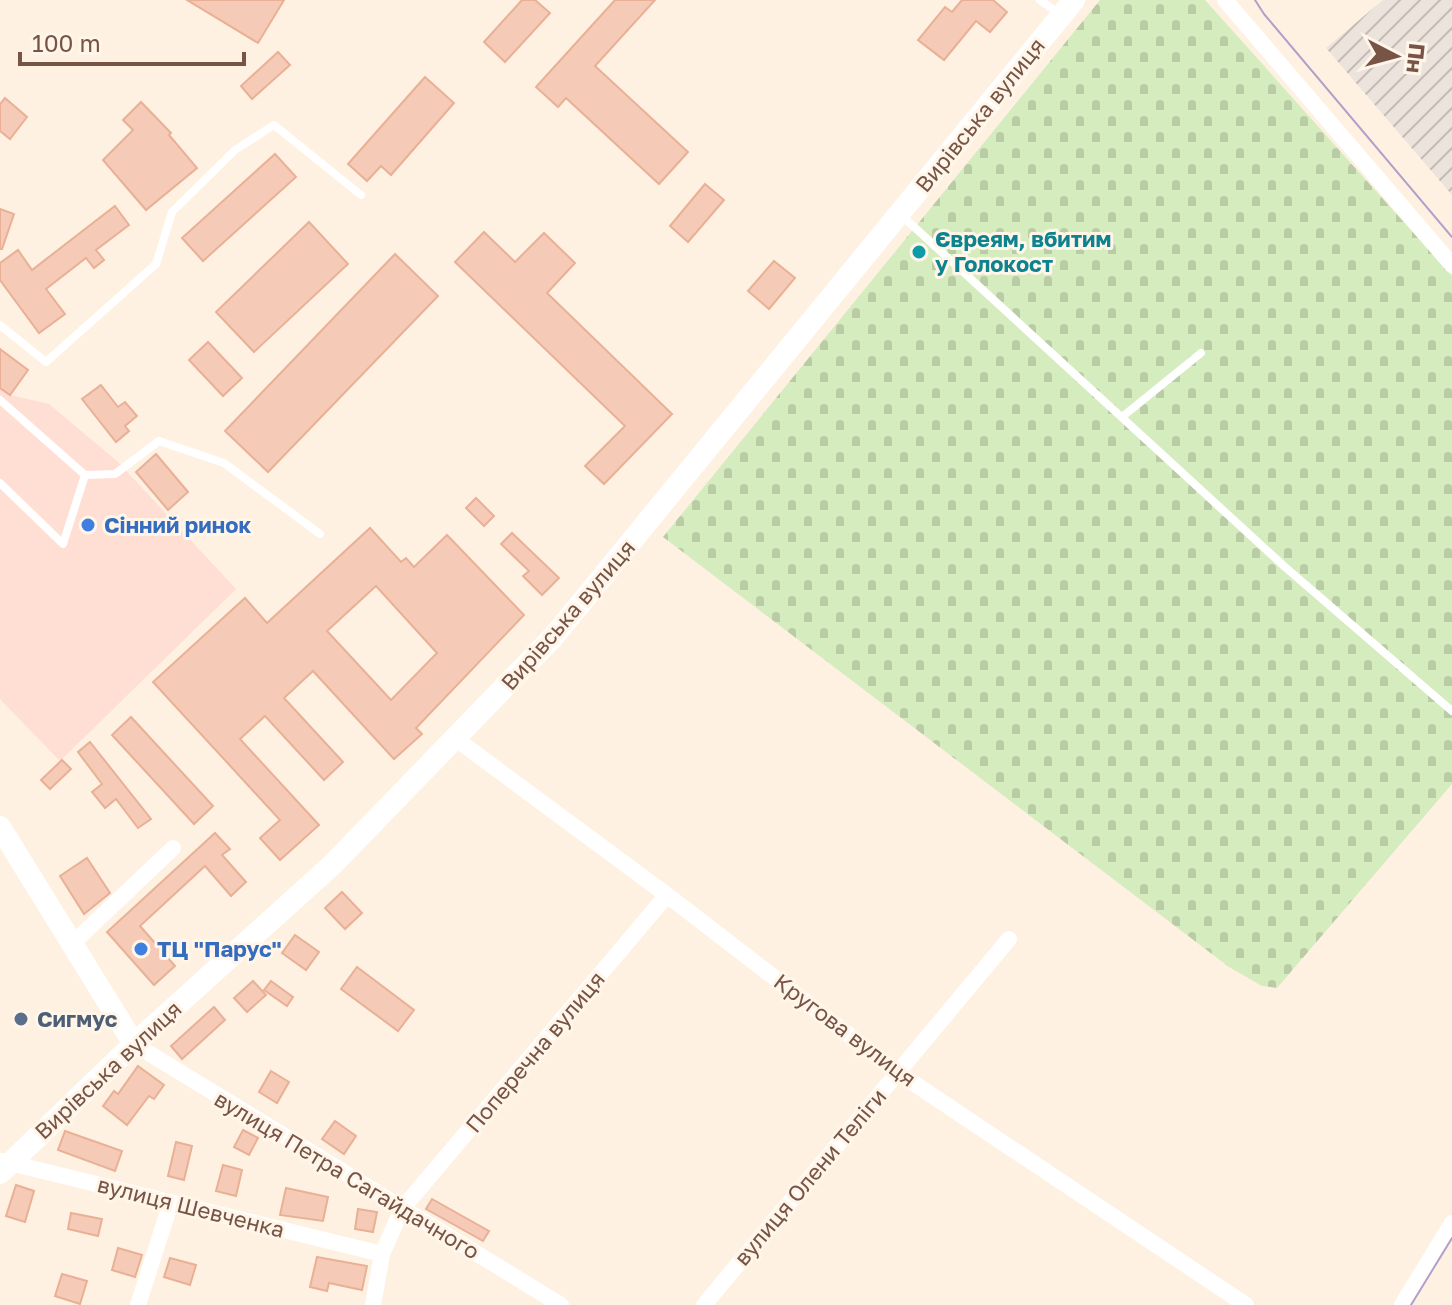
<svg xmlns="http://www.w3.org/2000/svg" width="1452" height="1305" font-family="'Golos Text',sans-serif">
	<style>
		.commercial { fill: #ffded4 }
		.industrial { fill: url(#industrial-furrows) }
		.cemetery { fill: url(#cemetery-stones) }
		.building { fill: #f5cbb7; stroke: #e9b096; stroke-width: 2; fill-rule: evenodd }
		.lines { fill: none; stroke-linecap: round; stroke-linejoin: round }
		.service { stroke: #fff; stroke-width: 8 }
		.minor { stroke: #fff; stroke-width: 16 }
		.secondary { stroke: #fff; stroke-width: 22 }
		.tram { stroke: #b2a0c8; stroke-width: 2 }
		.culture-dot { fill: #0f9aa8; stroke: #fff5e9; stroke-width: 3 }
		.shop-dot { fill: #3f7fe0; stroke: #fff5e9; stroke-width: 3 }
		.service-dot { fill: #5c6f8a; stroke: #fff5e9; stroke-width: 3 }
		.labels { text-anchor: middle; stroke-width: 6; stroke-linejoin: round; paint-order: stroke }
		.street-label { font-size: 22px; fill: #775446; stroke: #fff5e9 }
		.culture-label { font-size: 22px; font-weight: bold; fill: #0d838f; stroke: #fff5e9; text-anchor: start }
		.shop-label { font-size: 22px; font-weight: bold; fill: #366cbe; stroke: #fff5e9; text-anchor: start }
		.service-label { font-size: 22px; font-weight: bold; fill: #4e5e75; stroke: #fff5e9; text-anchor: start }
	</style>
	<defs>
		<pattern id="industrial-furrows" width="10" height="10" patternUnits="userSpaceOnUse" patternTransform="scale(2)"><rect width="10" height="10" fill="#ece3dd"/><path d="M-1 1l2-2M0 10L10 0M9 11l2-2" fill="none" stroke="#c4bbb5"/></pattern>
		<pattern id="cemetery-stones" width="16" height="16" patternUnits="userSpaceOnUse" patternTransform="scale(2)"><rect width="16" height="16" fill="#d5ecbf"/><path d="M2 7V4a2 2 0 0 1 4 0v3zM10 15v-3a2 2 0 0 1 4 0v3z" fill="#bacca6"/></pattern>
	</defs>
	<rect width="100%" height="100%" fill="#fef1e1"/>
	<path class="commercial" d="M0 388 10 395 49 404 118 462 236 589 60 761 0 699Z"/>
	<path class="industrial" d="M1383 0H1452V195L1326 48Z"/>
	<path class="cemetery" d="M1100 0H1205L1452 276V784L1277 988 1262 986 1229 967 663 537Z"/>
	<g class="building">
		<path d="M187 0H284L258 43Z"/>
		<path d="M522 0H535L550 13 505 62 484 42Z"/>
		<path d="M615 0H655L595 66 688 152 659 184 566 98 558 107 536 87Z"/>
		<path d="M962 0H993L1007 12 990 32 976 21 944 60 918 40 945 7 952 12Z"/>
		<path d="M278 52 290 65 252 99 241 86Z"/>
		<path d="M425 77 454 103 391 175 381 166 367 181 348 164Z"/>
		<path d="M5 98 27 117 10 139 0 131V104Z"/>
		<path d="M141 102 171 133 169 135 197 168 146 210 103 160 133 130 123 120Z"/>
		<path d="M275 154 296 177 203 261 182 238Z"/>
		<path d="M705 184 724 200 688 242 670 226Z"/>
		<path d="M115 206 129 225 96 250 104 260 94 268 86 258 46 289 65 314 39 333 0 280V263L18 250 32 270Z"/>
		<path d="M0 209 14 214 2 249H0Z"/>
		<path d="M309 222 348 264 254 352 216 312Z"/>
		<path d="M484 232 515 262 544 233 575 263 547 293 672 414 604 484 585 466 625 426 455 262Z"/>
		<path d="M395 254 438 296 268 472 225 431Z"/>
		<path d="M774 261 795 278 769 309 748 291Z"/>
		<path d="M208 342 242 378 223 396 189 360Z"/>
		<path d="M0 349 28 370 10 395 0 388Z"/>
		<path d="M101 385 118 407 125 402 137 416 125 426 129 431 116 442 82 399Z"/>
		<path d="M156 454 188 492 168 510 136 472Z"/>
		<path d="M476 498 494 516 484 526 466 508Z"/>
		<path d="M370 528 401 562 406 558 414 567 447 535 524 615 416 728 422 734 394 759 313 671 284 698 343 762 324 780 265 716 240 739 319 825 280 860 260 838 280 820 153 682 245 598 267 623ZM376 586 437 653 391 700 327 631Z"/>
		<path d="M512 533 559 578 542 595 523 576 529 571 501 544Z"/>
		<path d="M131 717 213 806 194 824 112 735Z"/>
		<path d="M90 742 151 819 138 828 116 799 105 808 92 792 102 784 78 752Z"/>
		<path d="M62 760 71 769 50 789 41 780Z"/>
		<path d="M215 833 230 849 222 855 246 882 231 896 205 866 140 926 175 966 154 985 107 932Z"/>
		<path d="M87 858 110 893 84 914 60 876Z"/>
		<path d="M342 892 362 913 345 929 325 908Z"/>
		<path d="M295 935 319 952 306 970 282 953Z"/>
		<path d="M357 967 414 1010 398 1031 341 989Z"/>
		<path d="M253 981 266 995 247 1012 234 998Z"/>
		<path d="M271 981 293 997 287 1006 264 990Z"/>
		<path d="M214 1007 225 1020 182 1059 171 1046Z"/>
		<path d="M138 1066 164 1085 154 1099 149 1096 127 1125 103 1106 114 1091 118 1094Z"/>
		<path d="M271 1071 289 1082 277 1103 259 1092Z"/>
		<path d="M335 1121 356 1136 344 1154 322 1139Z"/>
		<path d="M243 1130 258 1138 249 1155 234 1147Z"/>
		<path d="M65 1131 122 1151 115 1171 58 1150Z"/>
		<path d="M176 1142 192 1146 184 1180 168 1176Z"/>
		<path d="M223 1165 242 1170 236 1196 216 1191Z"/>
		<path d="M16 1185 34 1191 25 1222 6 1216Z"/>
		<path d="M286 1188 328 1197 323 1221 280 1215Z"/>
		<path d="M432 1199 489 1231 483 1241 426 1209Z"/>
		<path d="M358 1209 377 1212 373 1232 355 1229Z"/>
		<path d="M71 1213 102 1219 98 1236 68 1229Z"/>
		<path d="M118 1248 142 1255 135 1277 112 1270Z"/>
		<path d="M317 1257 367 1266 362 1290 329 1283 327 1291 310 1287Z"/>
		<path d="M170 1258 196 1265 190 1285 164 1277Z"/>
		<path d="M62 1274 87 1281 80 1304 55 1296Z"/>
	</g>
	<g class="lines">
		<g class="service">
			<path d="M1040 0 1061 15"/>
			<path d="M900 214 1285 567 1452 711"/>
			<path d="M0 325 46 362 156 264 172 212 235 150 274 125 361 195"/>
			<path d="M0 400 85 475 63 544 0 483"/>
			<path d="M1122 417 1201 353"/>
			<path d="M85 475 115 474 159 441 224 463 320 534"/>
		</g>
		<g class="minor">
			<path d="M1225 0 1452 265"/>
			<path d="M456 739 667 895 897 1072 1246 1305"/>
			<path d="M72 944 173 848"/>
			<path d="M134 1044 561 1305"/>
			<path d="M2 1161 382 1254"/>
			<path d="M138 1305 171 1202"/>
			<path d="M373 1305 382 1254 402 1209 667 895"/>
			<path d="M704 1305 1009 939"/>
			<path d="M1402 1305 1452 1223"/>
		</g>
		<g class="secondary">
			<path d="M0 827 134 1044"/>
			<path d="M0 1173 134 1044 333 864 554 636 1074 0"/>
		</g>
		<g class="tram">
			<path d="M1255 0 1264 14 1452 237"/>
			<path d="M1411 1305 1452 1238"/>
		</g>
	</g>
	<circle class="culture-dot" cx="919" cy="252" r="8"/>
	<g class="shop-dot">
		<circle cx="88" cy="525" r="8"/>
		<circle cx="141" cy="949" r="8"/>
	</g>
	<circle class="service-dot" cx="21" cy="1019" r="8"/>
	<g class="labels">
		<g class="street-label">
			<text transform="translate(980 115) rotate(-51)" y="8">Вирівська вулиця</text>
			<text transform="translate(568 615) rotate(-49)" y="8">Вирівська вулиця</text>
			<text transform="translate(845 1030) rotate(37)" y="8">Кругова вулиця</text>
			<text transform="translate(535 1052) rotate(-50)" y="8">Поперечна вулиця</text>
			<text transform="translate(108 1070) rotate(-43)" y="8">Вирівська вулиця</text>
			<text transform="translate(347 1175) rotate(31)" y="8">вулиця Петра Сагайдачного</text>
			<text transform="translate(810 1177) rotate(-50)" y="8">вулиця Олени Теліги</text>
			<text transform="translate(191 1207) rotate(14)" y="8">вулиця Шевченка</text>
		</g>
		<g class="culture-label">
			<text x="935" y="247">Євреям, вбитим<tspan x="935" dy="25">у Голокост</tspan></text>
		</g>
		<g class="shop-label">
			<text x="104" y="533">Сінний ринок</text>
			<text x="157" y="957">ТЦ "Парус"</text>
		</g>
		<g class="service-label">
			<text x="37" y="1027">Сигмус</text>
		</g>
	</g>
	<g transform="translate(1396 56) rotate(96)" stroke="#fff5e9" stroke-width="6" paint-order="stroke">
	<path d="M0-6L14 30L0 20L-14 30Z" fill="#775446"/>
	<text y="-12" font-size="22" font-weight="bold" text-anchor="middle" fill="#775446">Пн</text>
	</g>
	<path d="M20 52v12h224v-12" fill="none" stroke="#775446" stroke-width="4"/>
	<text x="32" y="52" font-size="24" fill="#775446" stroke="#fff5e9" stroke-width="6" paint-order="stroke">100 m</text>
</svg>
